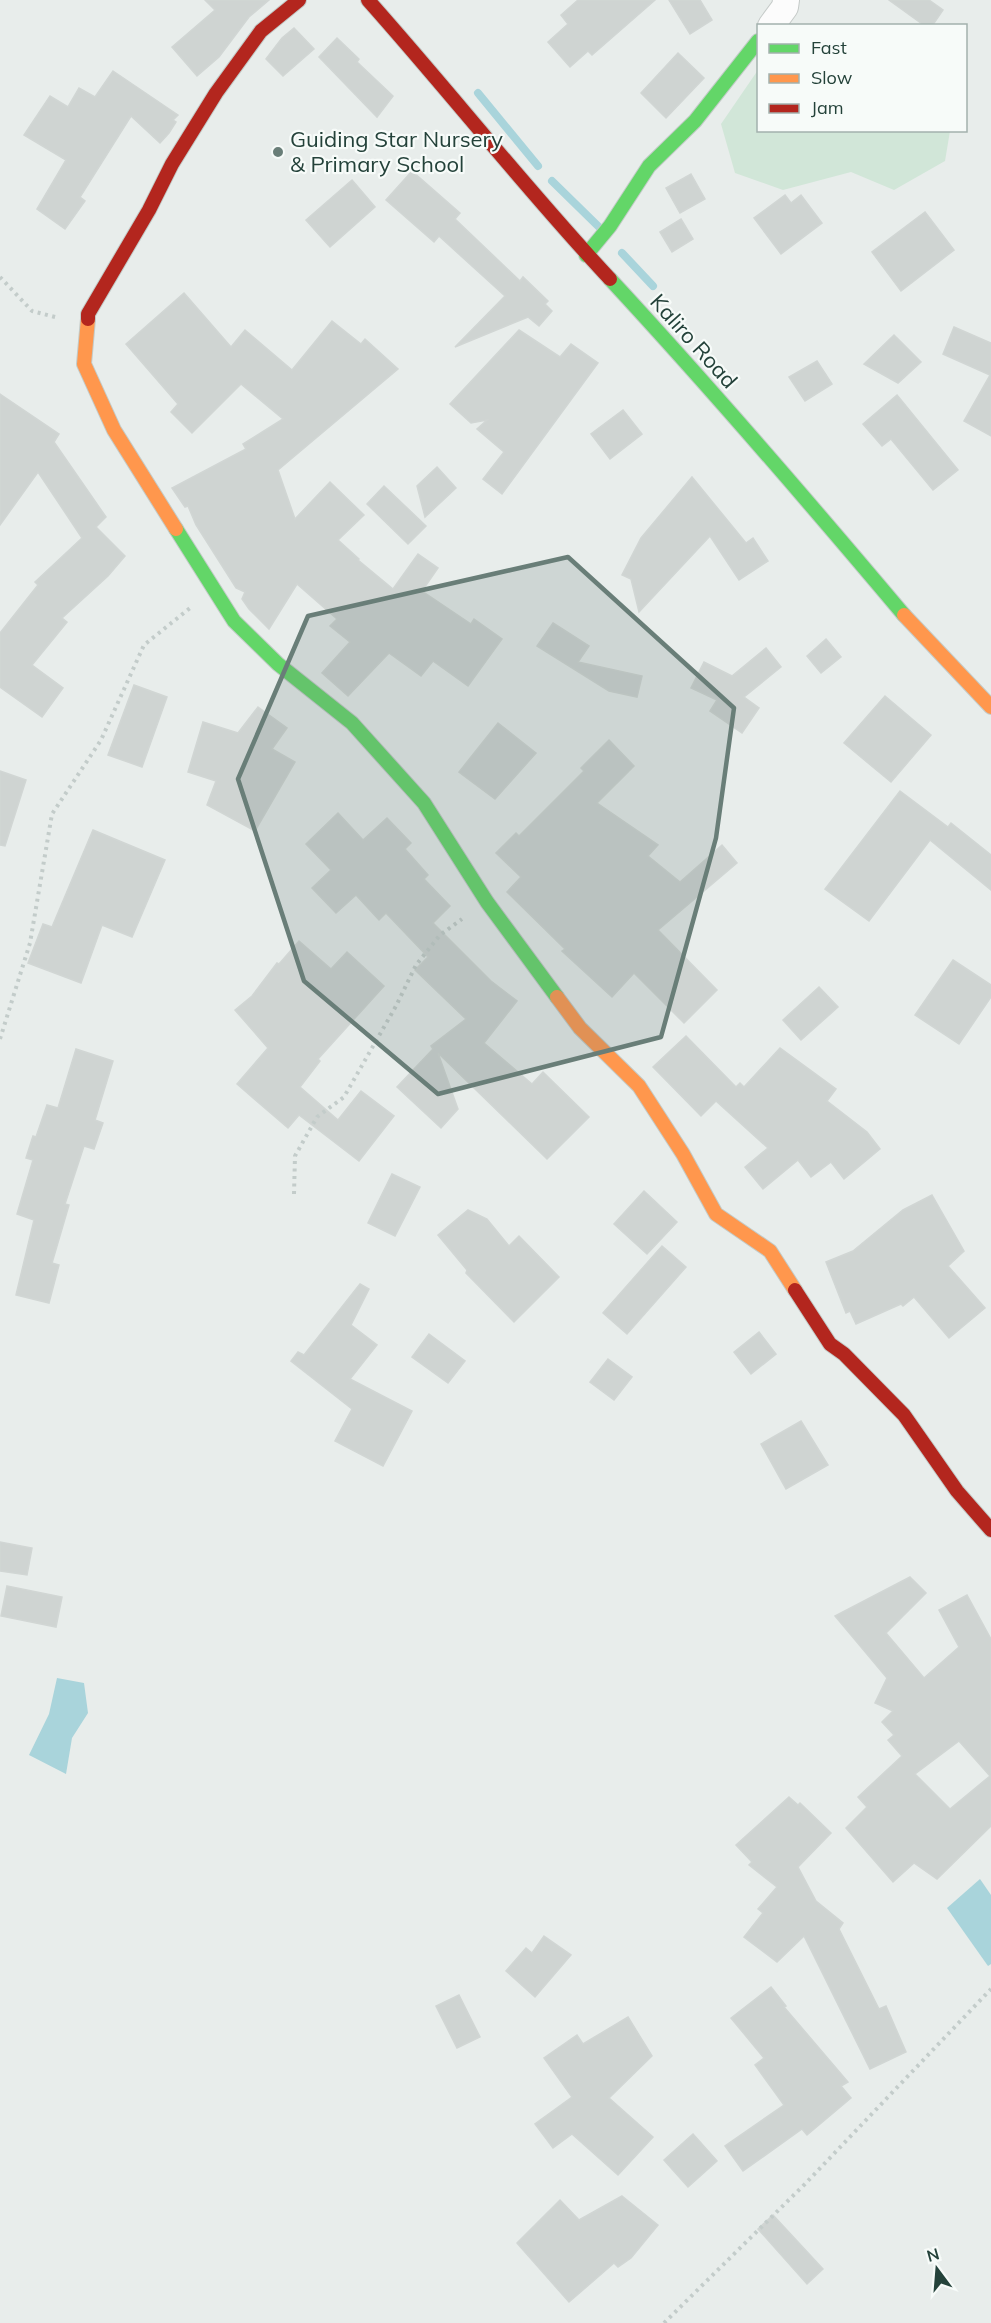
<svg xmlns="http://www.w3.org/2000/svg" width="991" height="2323" font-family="Mulish,sans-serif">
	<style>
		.green { fill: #d1e6d8 }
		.water { fill: #a9d4db }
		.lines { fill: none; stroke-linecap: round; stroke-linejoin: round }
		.stream { stroke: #a9d4db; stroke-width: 8 }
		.building { fill: #cfd4d2; stroke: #d1d6d4; stroke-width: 1.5; fill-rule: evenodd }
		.street-casing { stroke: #c5cac8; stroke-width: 28 }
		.fast-casing { stroke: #c3cbc8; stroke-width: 16 }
		.slow-casing { stroke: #c3cbc8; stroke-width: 16 }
		.jam-casing { stroke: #c3cbc8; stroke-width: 16 }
		.path { stroke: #c3ccca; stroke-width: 4; stroke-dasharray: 3 4.5; stroke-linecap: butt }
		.street { stroke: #fcfcfc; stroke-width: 26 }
		.fast { stroke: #63d668; stroke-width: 14 }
		.slow { stroke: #ff974d; stroke-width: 14 }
		.jam { stroke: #b3261e; stroke-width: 14 }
		.marked { fill: #697e78; fill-opacity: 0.2; stroke: #697e78; stroke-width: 4.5; stroke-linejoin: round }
		.poi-dot { fill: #697e78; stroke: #f7fbf9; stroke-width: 2 }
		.labels { text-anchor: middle; stroke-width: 4.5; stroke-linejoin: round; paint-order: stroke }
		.poi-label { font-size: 22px; fill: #24423a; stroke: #f7fbf9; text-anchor: start }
		.street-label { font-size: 22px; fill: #24423a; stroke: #f7fbf9 }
	</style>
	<rect width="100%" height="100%" fill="#e8edeb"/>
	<path class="green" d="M758 70V130L950 131 945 161 894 190 851 172 783 190 735 173 721 124Z"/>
	<g class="water">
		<path d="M57 1678 84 1683 88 1713 72 1738 66 1774 29 1755 49 1714Z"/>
		<path d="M980 1879 991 1895V1964L988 1966 947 1908Z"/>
	</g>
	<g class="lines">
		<g class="stream">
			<path d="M478 93 538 166"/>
			<path d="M552 181 601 229"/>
			<path d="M622 253 653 286"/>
		</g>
	</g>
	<g class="building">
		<path d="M205 0H269L249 17 219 57 197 76 172 47 215 10Z"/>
		<path d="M578 0H655L592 55 588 51 570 67 548 42 568 24 561 15Z"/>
		<path d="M669 0H700L712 20 690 34Z"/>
		<path d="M889 0H929L943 10 932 26H925Z"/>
		<path d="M294 28 314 49 283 76 266 59 282 38Z"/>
		<path d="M337 38 359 59 357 62 393 96 377 117 319 57Z"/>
		<path d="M678 53 704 78 666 118 641 93Z"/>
		<path d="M113 71 178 115 173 120 176 122 169 133 160 143 131 116 80 197 85 201 65 229 37 209 66 160 24 135 50 96 68 107 79 88 95 97Z"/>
		<path d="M412 171 460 213 455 219 520 281 523 277 548 301 545 304 552 311 539 326 528 317 455 347 505 296 439 236 434 242 386 200Z"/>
		<path d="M691 174 705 199 680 213 666 188Z"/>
		<path d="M352 180 375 207 330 247 306 220Z"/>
		<path d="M785 195 791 203 801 195 822 223 781 254 754 218Z"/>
		<path d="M925 212 954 250 901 291 872 252Z"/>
		<path d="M681 219 693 239 672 252 660 232Z"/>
		<path d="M184 293 231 347 245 330 292 370 332 321 361 344 365 339 398 369 278 470 295 519 330 482 364 515 338 540 359 559 358 560 393 589 418 554 438 568 422 591 471 624 474 619 502 639 468 686 433 661 421 676 389 653 348 696 322 673 350 642 330 626 337 619 297 584 269 629 249 609 242 599 245 592 236 588 196 525 188 506 185 507 172 488 246 449 243 444 283 419 241 384 192 433 171 412 178 404 126 344Z"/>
		<path d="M954 327 991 343V436L964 421 990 375 943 354Z"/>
		<path d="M519 330 560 357 571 344 598 363 502 494 483 479 504 452 477 429 487 420 471 423 450 404Z"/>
		<path d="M894 335 921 362 898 383 864 364Z"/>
		<path d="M817 361 832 384 805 401 789 377Z"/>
		<path d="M0 394 59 434 54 442 106 517 96 527 125 556 108 576 62 618 67 622 32 665 63 688 42 717 0 687V633L38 585 35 582 82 538 38 472 0 525Z"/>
		<path d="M897 395 958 470 933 490 891 439 882 446 863 424Z"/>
		<path d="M623 410 642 434 610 459 591 434Z"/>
		<path d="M437 467 456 488 425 517 417 486Z"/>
		<path d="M692 477 746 543 753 538 768 561 739 580 710 536 639 612 631 579 622 575 641 538Z"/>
		<path d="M384 486 426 526 408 544 367 504Z"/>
		<path d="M553 623 589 646 578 662 642 676 637 697 609 691 537 646Z"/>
		<path d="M826 639 841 657 821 673 807 656Z"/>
		<path d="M766 648 781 667 744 697 759 708 742 733 710 711 717 700 691 688 704 662 732 676Z"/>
		<path d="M134 685 167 697 142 767 108 755Z"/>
		<path d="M885 696 931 735 891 782 844 743Z"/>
		<path d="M258 707 287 728 272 749 295 762 255 831 207 805 216 781 188 772 203 722 238 733Z"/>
		<path d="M498 723 536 753 495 799 459 772Z"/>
		<path d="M609 740 634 766 597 803 658 845 648 856 680 882 722 845 737 863 658 930 717 990 684 1023 634 973 612 997 562 951 565 949 507 892 521 877 496 853 516 833 519 836 584 771 581 768Z"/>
		<path d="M0 771 26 780 5 846 0 845Z"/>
		<path d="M900 791 948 827 951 823 991 855V890L930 840 869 921 825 889Z"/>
		<path d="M338 813 363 840 387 818 411 843 405 849 428 875 424 879 450 906 433 923 491 981 517 1001 484 1043 532 1084 543 1072 589 1117 547 1159 438 1053 458 1109 441 1128 397 1087 433 1049 431 1046 466 1019 415 970 428 957 386 913 379 920 356 895 336 913 312 888 331 870 306 844Z"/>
		<path d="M93 830 165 860 132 937 102 925 81 983 28 963 43 924 52 927Z"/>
		<path d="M299 941 331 969 347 952 384 986 318 1059 320 1061 300 1087 338 1120 361 1091 394 1116 359 1161 299 1115 288 1128 237 1084 268 1048 235 1010 252 996 277 963 279 964Z"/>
		<path d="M953 960 991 985V997L959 1044 915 1015Z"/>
		<path d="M819 987 838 1007 801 1040 783 1020Z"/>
		<path d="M686 1036 736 1087 740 1083 744 1087 780 1048 836 1089 827 1101 867 1132 880 1149 844 1179 831 1162 811 1177 798 1160 763 1189 745 1167 768 1148 716 1101 701 1116 653 1067Z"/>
		<path d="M76 1049 113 1061 95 1120 103 1123 94 1149 84 1146 65 1204 69 1205 52 1263 59 1265 49 1303 16 1295 34 1220 17 1214 33 1160 26 1158 33 1136 36 1137 47 1105 58 1108Z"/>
		<path d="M392 1174 420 1187 395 1236 368 1223Z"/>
		<path d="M644 1191 677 1222 647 1254 614 1224Z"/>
		<path d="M932 1195 964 1251 948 1266 985 1308 949 1338 914 1297 903 1306 901 1304 856 1324 850 1311 846 1313 826 1262 853 1251 903 1210Z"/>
		<path d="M468 1210 487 1219 509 1246 519 1236 559 1277 514 1322 466 1273 467 1270 438 1235Z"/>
		<path d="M662 1246 686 1267 627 1334 603 1313Z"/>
		<path d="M360 1284 369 1289 351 1325 377 1345 350 1379 412 1411 383 1466 335 1441 352 1409 291 1361 298 1352 304 1355Z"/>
		<path d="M759 1332 776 1354 751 1374 734 1352Z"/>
		<path d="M429 1334 465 1361 448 1383 412 1357Z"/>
		<path d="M608 1359 632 1377 614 1400 590 1382Z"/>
		<path d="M801 1421 828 1465 786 1489 761 1444Z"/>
		<path d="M0 1542 32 1548 27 1575 0 1571Z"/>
		<path d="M910 1577 926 1593 886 1633 924 1678 959 1647 939 1610 967 1595 991 1639V1826L937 1879 914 1863 893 1882 846 1828 867 1807 858 1797 902 1756 888 1740 894 1735 882 1722 893 1711 875 1703 887 1678 835 1616ZM959 1741 990 1776 950 1809 915 1774Z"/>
		<path d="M7 1586 62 1597 56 1627 1 1616Z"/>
		<path d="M789 1797 798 1805 800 1803 831 1833 798 1867 816 1901 843 1923 839 1929 879 2009 886 2006 906 2052 870 2069 804 1936 777 1962 744 1937 763 1913 758 1909 777 1887 749 1865 752 1862 736 1845Z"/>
		<path d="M544 1936 571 1955 535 1997 506 1971 526 1948 532 1953Z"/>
		<path d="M771 1987 786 2006 784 2007 848 2082 841 2086 851 2098 807 2135 802 2129 743 2171 725 2146 784 2105 755 2065 764 2058 731 2018Z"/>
		<path d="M459 1995 480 2037 457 2048 436 2006Z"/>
		<path d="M628 2017 652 2056 609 2098 653 2137 618 2175 572 2134 553 2148 535 2124 572 2097 544 2058 577 2035 583 2044Z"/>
		<path d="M693 2134 717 2161 688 2187 664 2160Z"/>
		<path d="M622 2196 658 2225 631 2258 618 2267 614 2263 569 2302 517 2243 560 2200 579 2220Z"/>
		<path d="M773 2215 823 2269 807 2284 758 2229Z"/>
	</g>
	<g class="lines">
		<g class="street-casing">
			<path id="street" d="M771 26 785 7 786 0"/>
		</g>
		<g class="fast-casing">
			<g id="fast">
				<path d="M586 255 610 226 649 166 695 121 758 41"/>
				<path d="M610 279C711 388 808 501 904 615"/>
				<path d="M176 529 234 621 278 664 352 723 424 803 487 902 557 997"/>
			</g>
		</g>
		<g class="slow-casing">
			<g id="slow">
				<path d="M88 319 84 364 114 430 176 529"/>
				<path d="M904 615 991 707"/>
				<path d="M557 997 580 1028 639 1086 683 1154 716 1214 770 1251 795 1290"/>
			</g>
		</g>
		<g class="jam-casing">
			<g id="jam">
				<path d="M368 0C450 92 526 189 610 279"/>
				<path d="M88 319V314L149 210 172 164 216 93 261 31 299 0"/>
				<path d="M795 1290 830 1344 844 1354 904 1415 957 1491 991 1530"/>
			</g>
		</g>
		<g class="path">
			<path d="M0 277 32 311 59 318"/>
			<path d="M0 1039 30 943 52 814 101 740 144 645 190 608"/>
			<path d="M294 1194 295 1156 317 1117 344 1097 396 1006 416 965 440 935 462 919"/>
			<path d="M664 2323 805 2184 991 1989"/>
		</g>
		<use href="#street" class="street"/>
		<use href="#fast" class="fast"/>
		<use href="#slow" class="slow"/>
		<use href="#jam" class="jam"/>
	</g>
	<path class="marked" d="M568 557 734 708 716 838 661 1037 438 1094 304 981 238 779 308 616Z"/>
	<circle class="poi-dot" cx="278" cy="152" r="6"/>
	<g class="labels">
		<g class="poi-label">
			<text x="290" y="147">Guiding Star Nursery<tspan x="290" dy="25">&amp; Primary School</tspan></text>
		</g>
		<g class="street-label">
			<text transform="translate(694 341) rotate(48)" y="8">Kaliro Road</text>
		</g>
	</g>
	<rect x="757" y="24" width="210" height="108" fill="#f7fbf9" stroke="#a3b1ad" stroke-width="1.5"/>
	<rect x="769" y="44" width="30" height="9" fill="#63d668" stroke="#a3b1ad" stroke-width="1.5"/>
	<text x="811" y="54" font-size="18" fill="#24423a">Fast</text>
	<rect x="769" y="74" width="30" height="9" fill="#ff974d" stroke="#a3b1ad" stroke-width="1.5"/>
	<text x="811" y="84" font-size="18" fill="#24423a">Slow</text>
	<rect x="769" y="104" width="30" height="9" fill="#b3261e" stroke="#a3b1ad" stroke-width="1.5"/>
	<text x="811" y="114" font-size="18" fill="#24423a">Jam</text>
	<g transform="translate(937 2269) rotate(344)" stroke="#f7fbf9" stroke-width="4.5" paint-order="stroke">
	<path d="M0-4.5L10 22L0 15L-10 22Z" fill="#24423a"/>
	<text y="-9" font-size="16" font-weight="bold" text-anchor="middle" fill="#24423a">N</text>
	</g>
</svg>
